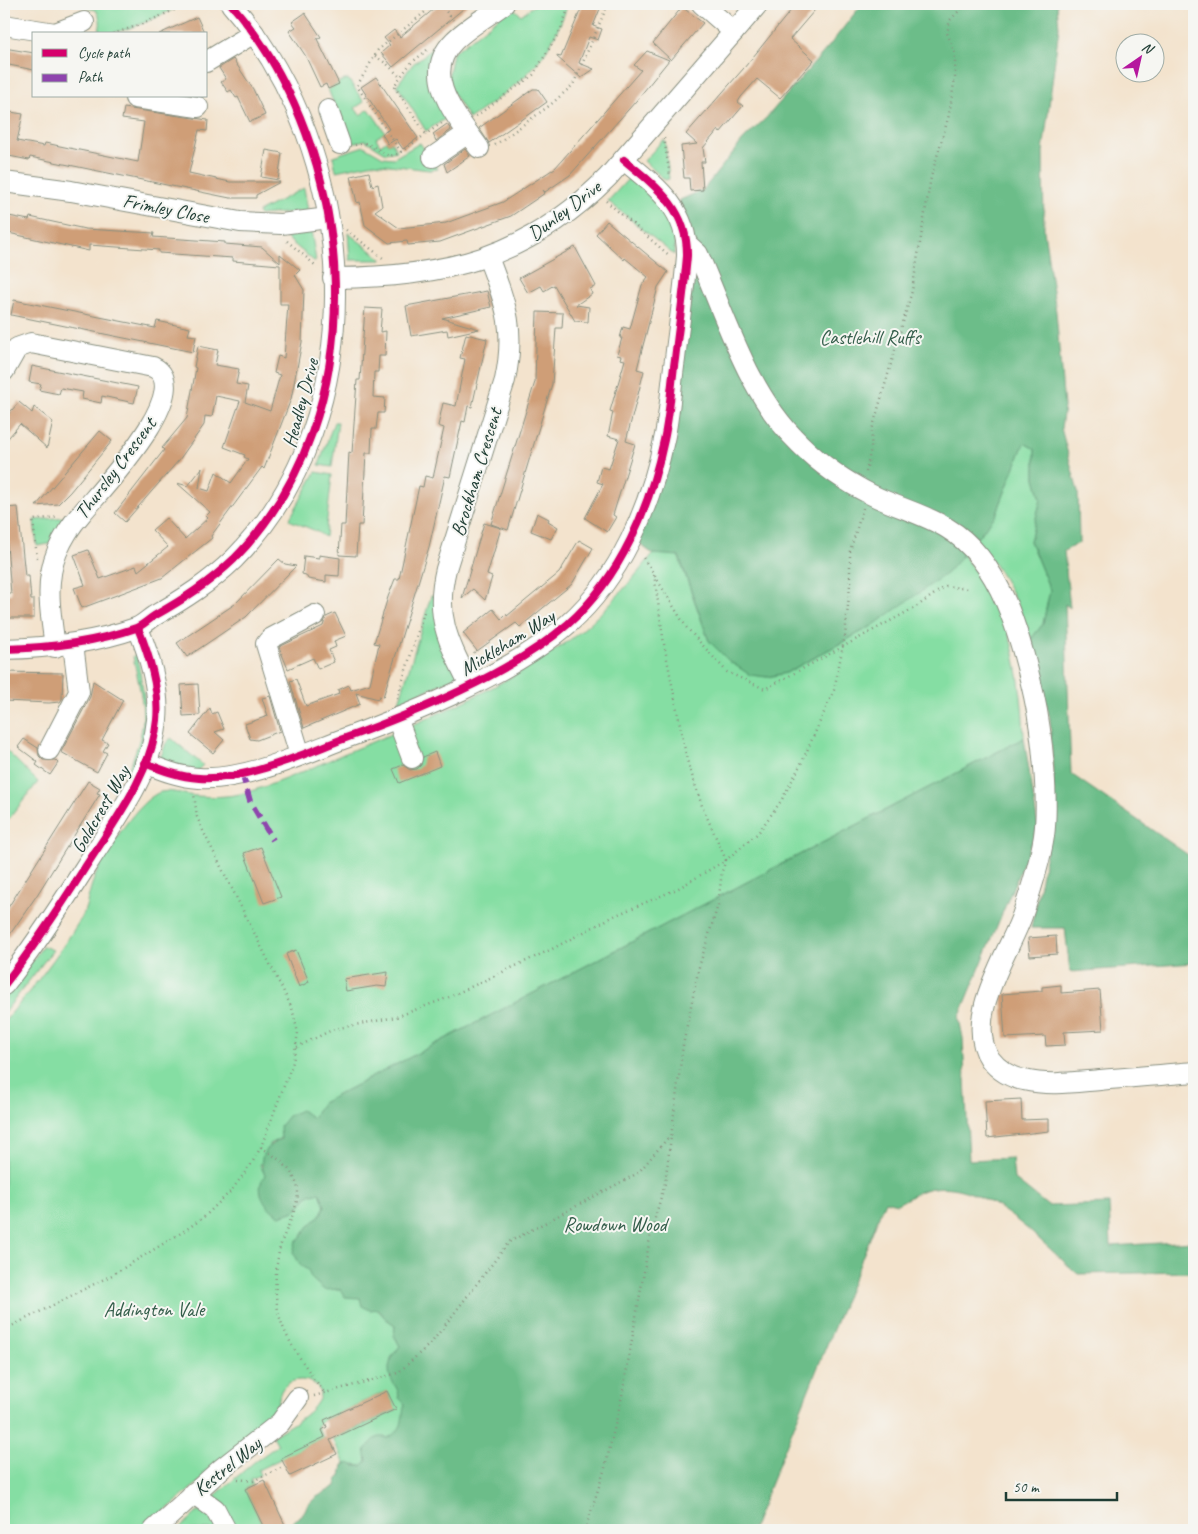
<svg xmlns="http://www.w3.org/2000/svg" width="1198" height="1534" font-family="Caveat,sans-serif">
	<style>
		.green { fill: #85dea3; stroke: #528e6c }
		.forest { fill: #6cbd89; stroke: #467d5e }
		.building { fill: #cf9e77 }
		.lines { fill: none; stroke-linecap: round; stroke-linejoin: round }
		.minor-casing { stroke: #899080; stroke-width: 22 }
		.path { stroke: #899080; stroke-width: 2.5; stroke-dasharray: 1 4; stroke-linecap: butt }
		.minor { stroke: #fff; stroke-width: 20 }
		.quiet { stroke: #8e44ad; stroke-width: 6; stroke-dasharray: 12 6; stroke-linecap: butt }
		.cycleway-casing { stroke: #f6f6f2; stroke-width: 11 }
		.cycleway { stroke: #d6006c; stroke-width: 8 }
		.labels { text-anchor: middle; stroke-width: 4; stroke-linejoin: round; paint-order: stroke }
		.street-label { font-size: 20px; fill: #1f3d34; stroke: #f6f6f2 }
		.park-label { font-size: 20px; fill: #335d4a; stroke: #f6f6f2 }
	</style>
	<rect width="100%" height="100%" fill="#f6f6f2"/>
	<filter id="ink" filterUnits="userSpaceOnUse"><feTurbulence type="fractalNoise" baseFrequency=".02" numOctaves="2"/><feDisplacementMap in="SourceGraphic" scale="10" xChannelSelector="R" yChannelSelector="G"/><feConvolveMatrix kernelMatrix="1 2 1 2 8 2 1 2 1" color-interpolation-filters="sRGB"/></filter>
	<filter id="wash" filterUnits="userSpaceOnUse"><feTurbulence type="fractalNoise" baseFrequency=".0096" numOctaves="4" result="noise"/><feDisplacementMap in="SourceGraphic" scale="20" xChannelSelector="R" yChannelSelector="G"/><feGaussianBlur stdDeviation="1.12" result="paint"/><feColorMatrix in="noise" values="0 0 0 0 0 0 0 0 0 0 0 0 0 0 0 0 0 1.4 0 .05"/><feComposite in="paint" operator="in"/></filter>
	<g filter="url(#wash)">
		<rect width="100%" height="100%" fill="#f3e3cd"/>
		<g class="green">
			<path d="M82 4H185C158 16 127 34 97 34 102 25 101 19 96 10L82 7Z"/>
			<path d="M536 4H568C546 67 521 82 469 119L447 84 453 53 512 7 521 15Z"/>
			<path d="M440 42 442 44 448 117 426 131 397 85 413 64Z"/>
			<path d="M348 79 364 102 355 108 360 115 369 109 385 132 376 138 380 145 386 141 388 144 392 142 397 151 386 153 365 140 350 144 328 89 337 85 336 83Z"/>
			<path d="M662 141H665L669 179 665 180 644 161Z"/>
			<path d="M420 143 438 169 429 170 374 163 336 171 333 156 364 146 383 157 394 158Z"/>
			<path d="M628 179C643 184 668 208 673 223 676 231 674 246 674 255L608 201Z"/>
			<path d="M304 188 308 211 259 215 258 212Z"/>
			<path d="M311 230 316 261H314L284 236 286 233Z"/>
			<path d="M348 233 381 258 382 260H350Z"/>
			<path d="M334 422H338L332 467 319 465Z"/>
			<path d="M1024 443 1035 449V478L1041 499 1030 541 1050 590 1043 624 1031 639C1018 600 1002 572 976 539L996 515Z"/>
			<path d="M316 472 332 475 325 537 316 531 289 520Z"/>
			<path d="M66 517 49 544 37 546 34 520Z"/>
			<path d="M653 554 678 555 709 641 729 661 750 674 767 677 786 673 872 626 945 571 963 555C978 575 994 596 1004 620 1017 652 1023 703 1024 738L322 1103 313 1119 270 1144 260 1165 265 1175 295 1211 310 1194 320 1192 325 1206C319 1219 318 1217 310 1226 304 1231 304 1236 296 1241 299 1249 303 1263 309 1270 323 1285 351 1292 368 1302 378 1309 384 1318 395 1325L394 1336 400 1346 391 1358 390 1376 398 1387 405 1404 402 1425 398 1432 388 1438 362 1466 345 1464 333 1439 396 1410 387 1391 324 1420 317 1426 323 1438 258 1470 260 1475 251 1479 253 1485 245 1489 265 1530H232L211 1499 253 1463 278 1445 273 1436C286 1427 310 1416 318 1401 328 1382 298 1374 286 1385 276 1393 280 1406 275 1417L143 1530H4V1022C32 989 58 956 80 920 88 907 88 893 94 879 104 855 133 807 156 794 167 787 185 796 197 796 211 797 226 797 240 794 279 784 317 765 355 749 428 719 502 688 567 642 600 618 627 586 653 554Z"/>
			<path d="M431 596H434L459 676 399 702Z"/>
			<path d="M137 655 148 720 138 757 128 779 125 777C150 722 145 713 133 656Z"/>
			<path d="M171 738 203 765 197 771 160 759 166 743Z"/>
			<path d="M4 748 38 782 4 825Z"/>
			<path d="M43 946 53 950 4 1013V999Z"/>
			<path d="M203 1507 220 1530H178Z"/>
		</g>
		<g class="forest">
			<path d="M862 4H1057L1059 28 1043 152 1044 231 1056 312 1064 407 1061 428 1078 492 1079 543 1064 551 1070 608 1065 604 1071 774 1194 859V963L1070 972 1065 928H1031L1055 810 1050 719 1031 639 1043 624 1050 590 1030 541 1041 499 1035 478V449L1024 443 996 515 947 573 872 626 786 673 767 677 750 675 729 661 709 641 679 556 653 554 637 542 670 439 680 200 703 190 743 140 767 117 829 46Z"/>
			<path d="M1024 738 1038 827 959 1018 963 1038 969 1160 1012 1158 1014 1179 1048 1206 1109 1204 1111 1246 1194 1241V1272L1078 1274C1040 1242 980 1173 924 1190 915 1193 906 1200 897 1204L885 1201 752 1530H288L293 1521 302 1516 307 1506 315 1498 336 1486 337 1480 341 1476 343 1465 349 1463 355 1466H362L367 1461 365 1449C374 1442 374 1434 388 1438 406 1427 400 1422 405 1404L399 1398C398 1385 393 1386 390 1376 386 1364 394 1354 400 1346L394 1336 395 1325 386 1319 378 1309 370 1310 362 1306 360 1298 345 1297 340 1289 324 1290 311 1278 308 1270 301 1266 293 1252 296 1241C304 1236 304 1232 309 1226 318 1217 319 1219 325 1206L320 1193 310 1194 295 1211 280 1216C266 1208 253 1191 265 1175 257 1158 264 1147 281 1139L280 1126 288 1116 301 1110 313 1118 322 1103Z"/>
		</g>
		<g id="blocks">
			<g class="building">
				<path d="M440 4H469L393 67 381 53 390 45 384 38 394 30 400 37Z"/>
				<path d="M583 4H602L593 26 602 29 598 40 589 37 579 63 594 69 581 78 556 56 561 57Z"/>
				<path d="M796 4H820L790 39 814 60 780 98 757 79 741 97 738 102 743 106 720 133 718 130 703 148 705 162H701L703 190 690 191 689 178H684L681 146 697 144 686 134 744 68Z"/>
				<path d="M682 7 703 23 671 60 653 43Z"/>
				<path d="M305 13 321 37 317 39 339 84 328 89 326 84 320 87 305 55 289 31 296 27 292 22Z"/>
				<path d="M197 17 205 34H159Z"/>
				<path d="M4 48 34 53V70L4 64Z"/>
				<path d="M647 51 669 60 636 101 570 175 545 192 543 190 545 193 511 216 440 242 408 245 407 241 389 243 365 225 360 202 357 203 351 176 369 172 372 186 378 184 382 206 375 211 399 228 446 223 503 202 555 168 641 70 634 65Z"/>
				<path d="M233 59 253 89 265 115 250 122 238 97 236 98 231 90 228 92 221 82 226 79 219 68Z"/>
				<path d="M376 77 418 138 403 149 396 139 388 144 382 134 389 129 361 87Z"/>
				<path d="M533 89H538L547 102 489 143 479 128Z"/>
				<path d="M124 108 208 120 207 131 199 130 189 173 230 182H280L256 195V198H230L30 157 29 160 4 155V111L23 114 17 141 44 146 45 143 138 162 144 122 122 119Z"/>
				<path d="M447 124 451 130 436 141 433 134Z"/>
				<path d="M465 149 470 156 447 172 444 164Z"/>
				<path d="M266 150 282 153 278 180 261 177Z"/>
				<path d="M4 215 29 220 30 217 85 229 154 233 153 237 225 242V244L262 247 280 263V254L300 270 295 275 304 290 302 342 291 399 264 469 262 467 211 536 212 538 162 578 82 608 74 588 85 585 74 555 88 550 100 579 136 566 138 571 168 547 152 530 166 518 185 539 208 518 206 516 210 512 177 483 188 486 202 468 199 488 209 491 216 472 231 483 248 459 244 457 245 455 224 447 240 401 216 396 212 417 205 416 204 425 179 460 125 522 115 513 164 450 162 448 187 418 196 368 194 367 198 346 218 350 215 365 239 369 236 384 248 386 245 402 270 411 280 375 274 373 278 356 284 358 288 304H280V265L233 261V258L159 253V250L89 245V251L4 232Z"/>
				<path d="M607 221 668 272 658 287 637 369 644 371 626 441 635 444 613 515 616 517 607 532 585 518 603 484 597 482 601 467 609 469 619 439 608 436 613 412 610 411 625 360 620 359 621 356 617 355 622 338H620L623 327 630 329 642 285 648 277 625 258 624 260 596 234Z"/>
				<path d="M575 247 596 286 590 289 592 294 576 305 589 307 588 322 575 321 554 285 544 291 541 286 528 293 519 278Z"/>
				<path d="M487 291 491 307 442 318 479 329 448 336 447 330 411 336 406 306Z"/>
				<path d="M14 300 155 328 157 321 190 328 188 335 196 336 193 352 11 315Z"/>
				<path d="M365 308 382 309 380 332 386 331 385 356H379L378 372H374L373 397 385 398 384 413H378L376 429H372L371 453H366L362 525H358L356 556 339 555 341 525H345L349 452 352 453 357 380H360Z"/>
				<path d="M537 312 563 313 562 328H556L552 384 508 530 491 524 535 382Z"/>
				<path d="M466 334 487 339 472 407 468 406 465 422 462 421 450 477 445 476 429 547 383 697 379 696 378 699 356 693 360 704 304 728 290 681 296 679 306 706 339 694 338 690 349 685 351 690 370 684 379 644 374 643 388 597 395 579H399L419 486 423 487 425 476 433 478 444 428 438 426 443 403 456 406 465 359 460 358Z"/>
				<path d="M32 366 138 387 134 403 102 396 101 403 82 399 83 392 61 388 59 394 39 390 41 384 29 382Z"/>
				<path d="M19 402 32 413 34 407 53 422 47 448 20 424 4 443V419Z"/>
				<path d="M100 431 112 441 70 492 58 504 36 506Z"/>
				<path d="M18 507 25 576H29L31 600H34V618H4V600H7V594H11L4 508Z"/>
				<path d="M537 513 549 519 548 521 558 527 551 539 531 531Z"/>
				<path d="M484 523 501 528 487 575 492 577 485 600 473 589 462 598Z"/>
				<path d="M579 540 593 548 572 584 520 627 516 623 477 651 463 633 493 609 501 619 506 614 507 616 559 573Z"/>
				<path d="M319 555 340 558 339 576 326 575V582L308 579 306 575 302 574 304 556 319 558Z"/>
				<path d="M279 559 285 564 296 566 246 617 187 657 177 643 235 604Z"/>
				<path d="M335 613 346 636 334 641 336 647 329 650 334 662 318 669 313 658 288 669 279 647 323 626 326 617Z"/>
				<path d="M4 672 63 673 62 699 60 702 49 703 4 701Z"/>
				<path d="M93 681 123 700 102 740 108 743 103 751 107 753 97 772 61 752 90 697Z"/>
				<path d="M198 684 200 715 183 716 181 685Z"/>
				<path d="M270 696 280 731 257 740 250 739 245 724 268 716 262 698Z"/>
				<path d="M210 708 212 714 217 712 224 729 215 732 224 740 213 753 190 734Z"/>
				<path d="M24 739 38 748 39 756 43 760H55L58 763 50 775 36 765 38 762 18 747Z"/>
				<path d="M435 752 440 766 399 783 393 769 403 765 410 770 417 769 421 765 423 757Z"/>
				<path d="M88 781 100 788 97 793 100 794 37 895 4 943V914Z"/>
				<path d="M261 847 281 897 264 903 244 853Z"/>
				<path d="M1056 936 1057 954 1030 956 1028 938Z"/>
				<path d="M296 950 309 982 299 987 286 954Z"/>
				<path d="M388 972 386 987 377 986 346 991 344 979Z"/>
				<path d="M1061 985V993L1100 990 1103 1030 1064 1032 1065 1045 1046 1046 1045 1036 1005 1038 1002 994 1042 991V987Z"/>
				<path d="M1021 1099 1022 1120 1049 1119V1131L987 1138 985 1101Z"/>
				<path d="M387 1391 396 1409 330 1440 337 1454 290 1476 281 1458 325 1437 322 1430 327 1427 324 1420Z"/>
				<path d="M264 1480 286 1527 280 1530H265L245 1489Z"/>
			</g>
		</g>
	</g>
	<g filter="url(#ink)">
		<use href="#blocks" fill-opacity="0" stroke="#899080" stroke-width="1"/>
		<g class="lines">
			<g class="minor-casing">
				<g id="minor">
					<path d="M702 4 734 32"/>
					<path d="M4 25 55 33 84 22"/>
					<path d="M206 62 254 33"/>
					<path d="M135 98 198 107"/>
					<path d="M328 110 340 144"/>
					<path d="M479 148C458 118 419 76 454 41 468 27 488 16 504 4"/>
					<path d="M433 157 468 133"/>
					<path d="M4 182 71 191 240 222 281 224 328 218"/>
					<path d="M687 244 698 254C727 319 747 393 800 444 820 464 846 482 872 495 896 507 924 514 947 528 1001 560 1021 638 1034 696 1042 732 1049 800 1044 836 1040 863 1031 890 1022 916 1008 955 963 1018 990 1059 998 1070 1011 1078 1024 1080 1049 1086 1075 1082 1100 1080 1132 1077 1163 1075 1194 1072"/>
					<path d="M333 278C445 277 527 259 608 177L758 4"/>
					<path d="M4 371 17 348 31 343 153 367C199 388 98 493 81 514 71 525 63 538 57 552 44 583 51 615 55 647"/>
					<path d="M4 649C49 648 93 643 136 628 142 626 148 620 154 616 184 599 209 583 234 559 378 413 360 153 231 4"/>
					<path d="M470 685C449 643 434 617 446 569L505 380C516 328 506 305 488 257"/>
					<path d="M397 718 412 758"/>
					<path d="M49 750 79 692 73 644"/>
					<path d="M300 755 266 644 270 639 315 615"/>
					<path d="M145 763C162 770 180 777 199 778 244 781 301 755 343 739 414 713 511 674 568 624 621 577 650 507 664 440 670 413 671 386 675 359 679 325 684 291 687 256 688 210 657 187 624 160"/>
					<path d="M4 985C34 947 60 907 86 866 114 822 152 773 157 720 160 690 149 655 138 628"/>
					<path d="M193 1493 215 1509 226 1530"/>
					<path d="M154 1530 221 1469 280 1423 298 1398"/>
				</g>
			</g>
			<g class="path">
				<path d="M440 4 453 20"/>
				<path d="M113 34 142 24 188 4"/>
				<path d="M427 50 410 64 394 86 426 134 442 123"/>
				<path d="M375 56 387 64 400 77"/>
				<path d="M476 116 533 75 560 31 570 4"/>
				<path d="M664 138 670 176"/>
				<path d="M355 145 366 143 389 156 398 154 426 134"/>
				<path d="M495 145 549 106 573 85 608 4"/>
				<path d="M401 152 357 86 378 50 435 4"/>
				<path d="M606 201 670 256"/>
				<path d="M346 230 383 258"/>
				<path d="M287 241 315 265"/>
				<path d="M866 472 871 448 872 430 912 291 931 177 949 115 955 77V53L947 33 950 20 966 4"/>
				<path d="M37 558 33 520 56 517"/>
				<path d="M655 576 686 627 727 672 765 689 916 607 946 586 968 589"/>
				<path d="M474 652 482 662"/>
				<path d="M397 699 424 612"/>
				<path d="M297 1047 334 1029 396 1017 447 998 552 949 614 916 677 889 726 860 702 806 687 760 664 644 654 574 642 556"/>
				<path d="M261 1147C276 1157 291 1166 297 1185 302 1203 285 1229 280 1247 276 1265 274 1285 277 1304 281 1337 306 1366 325 1394"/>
				<path d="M4 1330 112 1275 181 1233 203 1218 231 1191 252 1163 261 1147 293 1062 298 1033 292 1008 204 833 197 817 194 794"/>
				<path d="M314 1396 398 1373 432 1342 509 1242 638 1173 673 1132"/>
				<path d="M238 1479 253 1481 283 1467"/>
				<path d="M243 1526 250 1530"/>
				<path d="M585 1530 605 1468 622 1396 651 1232 665 1183 683 1045 699 967 718 905 722 871 726 860 758 833 781 801 802 762 834 690 845 636 850 585V551L863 508"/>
			</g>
			<use href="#minor" class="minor"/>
			<path class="quiet" d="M242 773 250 801 273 840"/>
			<g class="cycleway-casing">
				<g id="cycleway">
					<path d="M4 649C49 648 93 643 136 628 142 626 148 620 154 616 184 599 209 583 234 559 378 413 360 153 231 4"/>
					<path d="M145 763C162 770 180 777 199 778 244 781 301 755 343 739 414 713 511 674 568 624 621 577 650 507 664 440 670 413 671 386 675 359 679 325 684 291 687 256 688 210 657 187 624 160"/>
					<path d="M4 985C34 947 60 907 86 866 114 822 152 773 157 720 160 690 149 655 138 628"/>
				</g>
			</g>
			<use href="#cycleway" class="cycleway"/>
		</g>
	</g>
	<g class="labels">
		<g class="street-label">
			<text transform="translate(166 208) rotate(11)" y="7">Frimley Close</text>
			<text transform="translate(564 210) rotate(-37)" y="7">Dunley Drive</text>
			<text transform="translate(300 403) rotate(-75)" y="7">Headley Drive</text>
			<text transform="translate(115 468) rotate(-53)" y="7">Thursley Crescent</text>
			<text transform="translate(476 472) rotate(-73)" y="7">Brockham Crescent</text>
			<text transform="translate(507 642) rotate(-32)" y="7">Mickleham Way</text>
			<text transform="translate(100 809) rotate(-60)" y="7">Goldcrest Way</text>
			<text transform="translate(227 1466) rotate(-39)" y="7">Kestrel Way</text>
		</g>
		<g class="park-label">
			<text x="870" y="344">Castlehill Ruffs</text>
			<text x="615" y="1231">Rowdown Wood</text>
			<text x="154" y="1316">Addington Vale</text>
		</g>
	</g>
	<rect width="1198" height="1534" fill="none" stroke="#f6f6f2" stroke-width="20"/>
	<rect x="32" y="32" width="175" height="65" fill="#f6f6f2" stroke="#a0aca6"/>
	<rect x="42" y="49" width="25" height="8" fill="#d6006c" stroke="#a0aca6"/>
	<text x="78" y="58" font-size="15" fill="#1f3d34">Cycle path</text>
	<rect x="42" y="74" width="25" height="8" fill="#8e44ad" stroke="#a0aca6"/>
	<text x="78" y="82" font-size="15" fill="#1f3d34">Path</text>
	<g transform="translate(1140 58) rotate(34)"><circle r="24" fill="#f6f6f2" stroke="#a0aca6"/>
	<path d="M0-4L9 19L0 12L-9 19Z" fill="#b5179e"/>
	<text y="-8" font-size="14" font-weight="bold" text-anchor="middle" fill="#1f3d34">N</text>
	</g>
	<path d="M1006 1492v8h111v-8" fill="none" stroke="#1f3d34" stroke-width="2.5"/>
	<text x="1013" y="1492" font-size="15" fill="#1f3d34" stroke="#f6f6f2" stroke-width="4" paint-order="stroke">50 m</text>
</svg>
